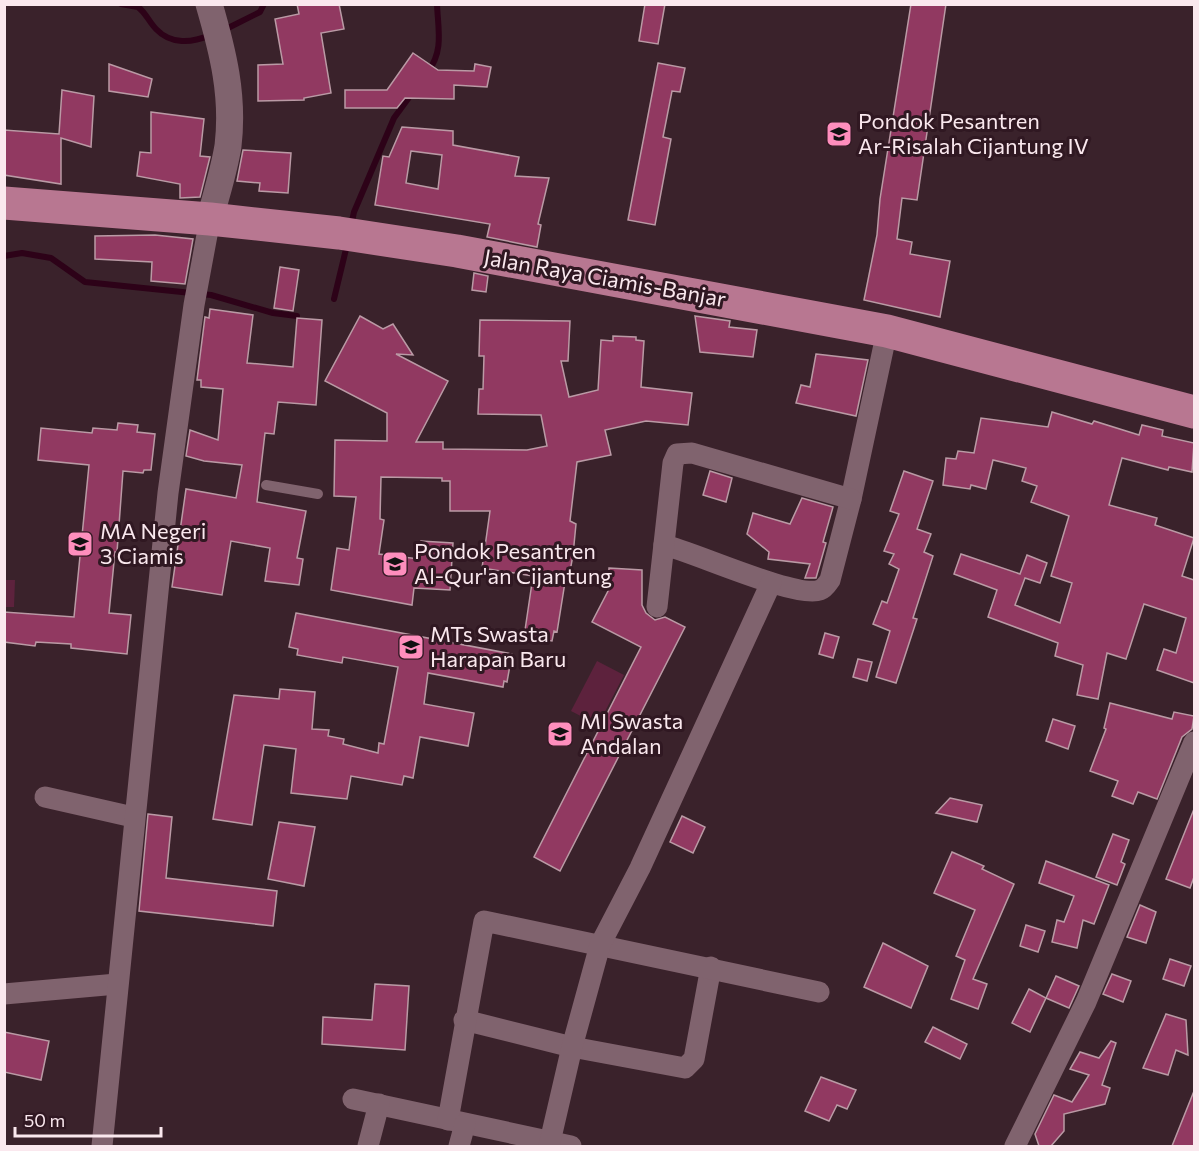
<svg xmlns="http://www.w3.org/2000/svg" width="1199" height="1151" font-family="Commissioner,sans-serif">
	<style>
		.green { fill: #5d223d }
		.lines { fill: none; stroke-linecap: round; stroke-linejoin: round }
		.stream { stroke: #2d0218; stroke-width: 6 }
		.building { fill: #913961; stroke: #ba9aa5; stroke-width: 1.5; fill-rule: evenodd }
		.service { stroke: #80636e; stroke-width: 10 }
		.minor { stroke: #80636e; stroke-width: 21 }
		.tertiary { stroke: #80636e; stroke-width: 27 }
		.trunk { stroke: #b87791; stroke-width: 33 }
		.labels { text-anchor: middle; stroke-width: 6; stroke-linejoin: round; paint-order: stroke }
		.poi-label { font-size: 22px; fill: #fae8ee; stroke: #301822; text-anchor: start }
		.street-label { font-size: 22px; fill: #fae8ee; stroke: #301822 }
	</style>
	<rect width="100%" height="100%" fill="#3a222b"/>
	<g class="green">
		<path d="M4 580H15L14 607H5Z"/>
		<path d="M597 661 624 675 598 725 571 711Z"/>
	</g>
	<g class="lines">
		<g class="stream">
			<path d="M121 4 138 7C146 13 149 22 156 29 171 45 192 43 210 35"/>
			<path d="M222 31 260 12 264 4"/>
			<path d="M428 72C444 50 438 30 437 4"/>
			<path d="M351 226 354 212 394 118 413 92"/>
			<path d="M4 256 22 253 51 258 85 282 211 295 273 313 297 316"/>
			<path d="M334 299 347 245"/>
		</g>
	</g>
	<g class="building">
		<path d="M297 4H339L344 29 321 33 331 93 304 98V100L258 101V65L283 64 275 19 299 14Z"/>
		<path d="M645 4H665L658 44 639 41Z"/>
		<path d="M911 4H946L917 200 902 198 897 239 912 242 910 254 950 261 940 317 864 300 877 235 880 199Z"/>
		<path d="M413 53 438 70 474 71 475 64 491 67 487 87 454 85V99L405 98 397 108H345V90H387Z"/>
		<path d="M658 63 685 68 680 92 672 91 663 137 671 139 655 225 628 220Z"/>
		<path d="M109 64 152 79 148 97 109 91Z"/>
		<path d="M62 90 94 96 91 147 61 138V184L4 175V130L59 134Z"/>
		<path d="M151 112 204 119 200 156 210 157 200 197 180 198V184L137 176 140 152 151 153Z"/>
		<path d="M402 127 453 131V145L519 157 515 176 549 178 538 224 541 225 537 247 487 237 490 224 375 205 383 156 389 157ZM411 151 442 155 438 189 406 183Z"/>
		<path d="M243 150 291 153 288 193 259 191 260 183 237 181Z"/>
		<path d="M155 235 193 239 185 284 151 281 152 262 95 259V236Z"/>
		<path d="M280 267 299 270 293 311 274 308Z"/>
		<path d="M474 273 488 276 486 292 472 290Z"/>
		<path d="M210 309 253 315 247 363 293 367 297 318 322 320 316 405 278 402 274 434 265 433 257 502 306 511 297 558 303 559 299 585 265 581 270 548 231 541 222 595 172 587 186 489 236 498 242 465 204 461 186 456 190 430 218 440 223 389 201 387V380H197L205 317 209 318Z"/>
		<path d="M360 316 383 329 393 324 413 355 396 354 448 381 416 442H443V449L527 450 547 446 541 415 478 414 479 389H483L484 356H479L480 320 570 321 568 361H561L569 397 598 390 601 340 613 341V336L636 337V340L644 341 641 387 692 393 688 425 646 421 605 430 611 455 577 462 570 521 576 524 573 555 569 577 566 576 557 632 554 631 552 641 524 637 533 576 482 568 490 511H450V481H442V478L381 477 380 519 384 520 379 554 419 559 421 541 453 543 450 590 414 588 412 605 331 590 337 548 349 550 356 497 334 496 335 440 387 441V413L325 381Z"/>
		<path d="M695 316 730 321 729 327 757 330 753 357 700 352Z"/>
		<path d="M816 354 868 360 856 416 796 403 801 385 810 387Z"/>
		<path d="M1052 412 1092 424 1094 421 1139 435 1142 425 1163 430 1162 436 1194 443 1192 472 1169 467 1168 470 1122 458 1109 505 1157 518 1155 525 1194 538 1182 576 1194 580V683L1157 670 1164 649 1176 653 1186 618 1144 604 1126 659 1107 653 1098 699 1077 695 1083 665 1055 656 1058 643 988 617 997 590 954 574 961 554 1020 574 1027 555 1047 563 1040 583 1025 578 1015 605 1060 623 1072 583 1051 576 1069 516 1031 502 1037 486 1022 481 1026 468 993 460 986 489 971 485 970 489 943 485 946 458 956 459 958 451 974 453 981 418 1048 427Z"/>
		<path d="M118 423 138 425 137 432 155 434 151 470H144L143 473 123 471 117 552H115L109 613 131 615 127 654 71 648V644L36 642 35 646 4 642V612L74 617 89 465 38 460 41 428 92 433 93 428 117 430Z"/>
		<path d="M710 471 732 478 726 502 703 495Z"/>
		<path d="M904 471 933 481 917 529 931 534 924 552 933 556 913 618 917 619 896 683 876 677 890 631 873 624 882 601 887 603 899 569 889 564 894 554 884 551 899 514 890 511Z"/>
		<path d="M802 498 833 507 823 542 826 543 816 578H805L810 564 768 559 769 552 747 534 753 513 790 524Z"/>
		<path d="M609 568 642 570V605L646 613 655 620 665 617 685 627 560 871 534 857 641 647 592 622 608 591Z"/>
		<path d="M296 613 512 654 507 682 504 681 503 687 428 673 424 704 474 713 468 746 420 737 413 778 404 776 402 785 351 776 347 799 291 793 296 749 264 745 252 825 213 819 234 695 279 699 280 689 315 692 312 729 329 730 328 736 344 739 343 744 378 753 379 743 384 744 398 667 343 657 342 663 297 655 298 649 289 647Z"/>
		<path d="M825 633 839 637 833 658 819 654Z"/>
		<path d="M858 659 872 662 867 681 853 677Z"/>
		<path d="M1110 703 1172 719 1174 712 1194 716 1192 729 1182 737 1157 799 1138 792 1133 804 1112 796 1118 781 1090 771 1106 729 1104 728Z"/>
		<path d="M1053 719 1075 726 1068 749 1046 741Z"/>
		<path d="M950 798 982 805 977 822 936 813Z"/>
		<path d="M1194 809V877L1190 888 1166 879Z"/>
		<path d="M148 814 172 817 166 878 277 891 273 926 139 911Z"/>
		<path d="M682 816 705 827 693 853 670 842Z"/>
		<path d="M279 822 315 827 304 886 268 879Z"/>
		<path d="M1113 834 1129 840 1121 862 1125 864 1117 885 1096 877Z"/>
		<path d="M952 852 984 866 982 869 1014 884 973 979 987 984 978 1009 951 999 965 960 956 956 975 910 934 893Z"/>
		<path d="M1046 861 1109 885 1094 924 1083 920 1077 948 1052 942 1057 920 1064 922 1074 896 1039 883Z"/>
		<path d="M1140 905 1156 912 1146 943 1127 937Z"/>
		<path d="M1026 925 1045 931 1038 952 1020 946Z"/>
		<path d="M883 943 928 966 911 1008 864 987Z"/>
		<path d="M1170 959 1191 966 1184 986 1163 979Z"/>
		<path d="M1112 974 1131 981 1123 1002 1103 994Z"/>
		<path d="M1056 976 1079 986 1069 1008 1046 998Z"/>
		<path d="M375 984 409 986 405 1050 322 1044 323 1017 372 1020Z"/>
		<path d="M1029 989 1046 998 1030 1032 1012 1023Z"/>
		<path d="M1166 1014 1186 1020 1188 1055 1176 1050 1168 1075 1143 1068Z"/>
		<path d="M933 1027 967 1044 960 1059 925 1042Z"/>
		<path d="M4 1032 49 1041 41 1080 4 1072Z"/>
		<path d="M1111 1041 1116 1043 1102 1085 1110 1088 1105 1104 1064 1114V1131L1051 1146H1039L1035 1134 1054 1095 1072 1102 1089 1075 1070 1069 1080 1052 1099 1058Z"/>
		<path d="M821 1077 856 1090 847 1109 837 1105 829 1121 805 1111Z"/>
		<path d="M1194 1091V1146H1172Z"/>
	</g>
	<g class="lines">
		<path class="service" d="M266 485 318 494"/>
		<g class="minor">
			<path d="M664 545C694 552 796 599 820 590 825 588 827 584 830 580L851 499 887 331"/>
			<path d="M657 607 673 463 677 454 692 453 851 499"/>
			<path d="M45 797 133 817"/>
			<path d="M4 994 117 984"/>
			<path d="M464 1020 572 1047 685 1068 694 1059 711 967"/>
			<path d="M353 1099 571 1146"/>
			<path d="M448 1120 484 921 819 992"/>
			<path d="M102 1146 168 493 194 305 210 219"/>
			<path d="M368 1146 379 1104"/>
			<path d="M459 1146 465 1124"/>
			<path d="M549 1146 572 1047 600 945 640 868 771 583"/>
			<path d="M1015 1146 1086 1002 1194 742"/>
		</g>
		<path class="tertiary" d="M209 4C223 52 234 96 228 146 224 171 216 195 210 219"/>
		<path class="trunk" d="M4 203 210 219 339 233 457 251 887 331 1194 412"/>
	</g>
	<defs>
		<g id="school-square" transform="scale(1.35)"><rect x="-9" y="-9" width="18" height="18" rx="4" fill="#fe8ebd" stroke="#301822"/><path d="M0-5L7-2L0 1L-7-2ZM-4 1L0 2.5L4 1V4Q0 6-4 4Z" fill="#111"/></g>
	</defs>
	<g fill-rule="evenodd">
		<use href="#school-square" x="839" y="134"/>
		<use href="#school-square" x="80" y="544"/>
		<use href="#school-square" x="395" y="564"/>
		<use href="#school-square" x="411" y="647"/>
		<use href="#school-square" x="560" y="734"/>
	</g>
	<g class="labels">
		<g class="poi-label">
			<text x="858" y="129">Pondok Pesantren<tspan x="858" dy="25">Ar-Risalah Cijantung IV</tspan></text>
			<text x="100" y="539">MA Negeri<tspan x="100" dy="25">3 Ciamis</tspan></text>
			<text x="414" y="559">Pondok Pesantren<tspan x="414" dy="25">Al-Qur'an Cijantung</tspan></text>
			<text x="430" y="642">MTs Swasta<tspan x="430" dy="25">Harapan Baru</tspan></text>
			<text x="580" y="729">MI Swasta<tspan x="580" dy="25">Andalan</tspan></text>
		</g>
		<g class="street-label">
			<text transform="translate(605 278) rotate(10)" y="8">Jalan Raya Ciamis-Banjar</text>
		</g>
	</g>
	<rect width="1199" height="1151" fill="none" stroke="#fae8ee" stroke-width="12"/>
	<path d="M15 1127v9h146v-9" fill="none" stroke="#fae8ee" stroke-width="3"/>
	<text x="24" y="1127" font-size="18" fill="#fae8ee" stroke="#301822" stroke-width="4.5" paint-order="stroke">50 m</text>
</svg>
